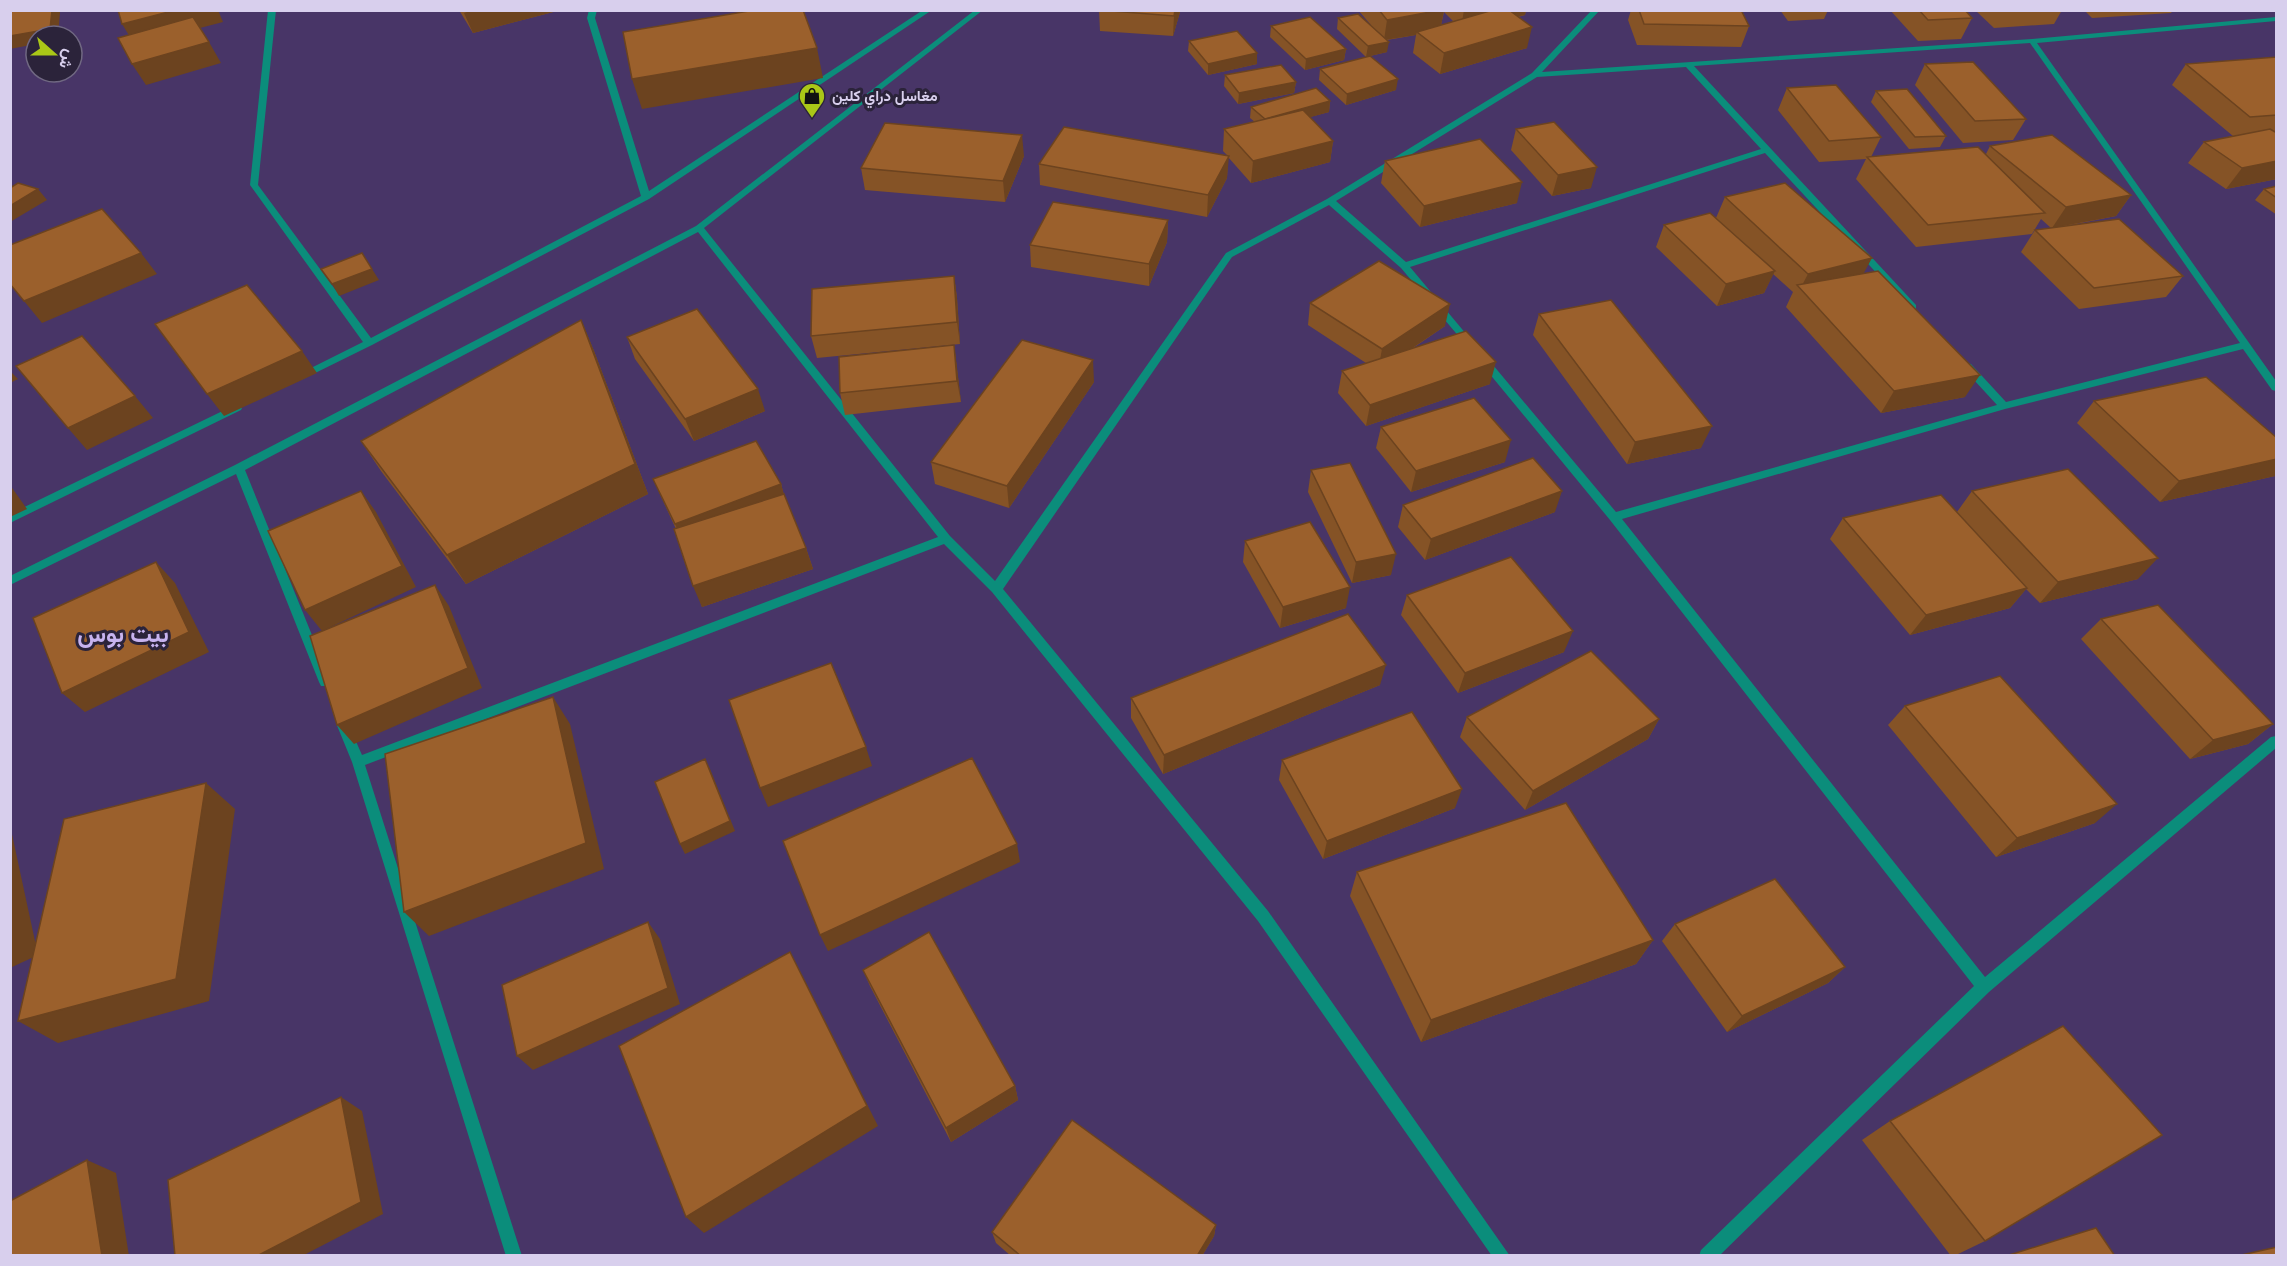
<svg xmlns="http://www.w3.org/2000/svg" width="2287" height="1266" font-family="'Roboto Serif',Vazirmatn,serif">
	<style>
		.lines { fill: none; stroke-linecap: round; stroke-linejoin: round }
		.street { fill: #0b8d7b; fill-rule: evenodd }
		.wall { fill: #855326; fill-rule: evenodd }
		.shaded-wall { fill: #6c431f }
		.building { fill: #9b602c; stroke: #6c431f; stroke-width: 1.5 }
		.labels { text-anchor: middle; stroke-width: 6; stroke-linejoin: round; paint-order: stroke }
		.far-poi-label { font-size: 15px; font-weight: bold; fill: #d8cfed; stroke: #2b233a; text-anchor: start }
		.district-label { font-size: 24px; font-weight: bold; fill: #c7b3ef; stroke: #2b233a }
	</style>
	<rect width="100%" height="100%" fill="#483567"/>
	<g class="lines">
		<g class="street">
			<path d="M268 10H276L258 185 371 338 641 196 587 18 589 10H597L595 18 649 191 923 10H932L649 199 372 345 301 380 297 379V375L363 342 250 185Z"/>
			<path d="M975 10H983L704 228 950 536 995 581 1226 253 1327 199 1532 73 1592 10H1600L1542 72 2032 39 2276 17V21L2037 43 2276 381V391L2272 390 2243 349 2005 409 1622 519 1985 977 2271 737 2276 736V748L1989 992 1719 1256H1699L1701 1250 1974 986 1610 520 1479 361 1480 359H1488L1616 512 1997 405 1963 368 1962 366 1967 363 1971 364 2006 402 2240 343 2030 43 1694 66 1916 305V309H1910L1765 153 1410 267 1472 341V345H1466L1401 268 1329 205 1232 257 1003 589 1268 911 1510 1256H1492L1258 921 992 592 944 544 365 765 522 1256H506L352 762 336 723 338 719 342 718 346 719 362 755 938 537 698 232 245 470 331 682 329 686H321L319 682 236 474 10 585V576L235 465 696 226ZM1686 67 1761 149 1406 262 1336 201 1537 77Z"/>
			<path d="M237 404 242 408 241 410 10 523V514Z"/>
		</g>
	</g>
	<g class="wall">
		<path d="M459 10H561L473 33Z"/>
		<path d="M1099 10 1180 12 1173 36 1100 31Z"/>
		<path d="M1358 10H1526L1525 15 1518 17 1527 48 1440 74 1413 53 1416 35 1387 40V52L1370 56 1396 90 1346 105 1319 80 1320 69 1366 57 1337 29 1338 18 1371 25ZM1444 12 1454 22 1441 25Z"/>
		<path d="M1631 10H1741L1749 26 1741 47 1637 45 1628 20Z"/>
		<path d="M1780 10H1828L1824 19 1788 21Z"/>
		<path d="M1890 10H1965L1972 18 1961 39 1918 41Z"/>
		<path d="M1975 10H2062L2054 24 1994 28Z"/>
		<path d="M2084 10H2173L2171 13 2092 18Z"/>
		<path d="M1271 26 1346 49 1344 60 1305 70 1270 37Z"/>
		<path d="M1189 41 1257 64 1208 75 1188 51Z"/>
		<path d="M2277 57V179L2226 189 2188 163 2204 142 2233 136 2172 85 2186 64Z"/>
		<path d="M1925 64 2026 119 2013 140 1963 143 1915 85Z"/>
		<path d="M1225 75 1296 82 1294 93 1238 104 1224 86Z"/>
		<path d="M1787 88 1881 137 1871 157 1986 154 1990 146 2131 195 2116 216 2061 227 2183 276 2166 297 2079 309 2021 252 2035 230 2051 228 2041 219 2032 234 1916 247 1856 179 1866 159 1819 162 1778 110Z"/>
		<path d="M1876 91 1946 136 1940 147 1909 149 1871 102Z"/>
		<path d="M1330 101 1329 112 1310 117 1333 141 1330 162 1251 183 1228 157 1227 178 1207 217 1040 185 1039 164 1228 156 1223 151 1224 129 1255 122 1250 118 1251 107Z"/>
		<path d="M1516 129 1591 188 1552 196 1511 150Z"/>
		<path d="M1024 156 1005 202 865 190 861 168Z"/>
		<path d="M1385 161 1517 203 1420 227 1381 183Z"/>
		<path d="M2277 186V215L2255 200 2264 189Z"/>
		<path d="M1725 197 1863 274 1965 397 1881 413 1786 307 1793 292 1773 274 1764 293 1717 306 1656 247 1664 225 1716 218Z"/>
		<path d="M1168 220 1167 242 1149 286 1031 267 1030 245Z"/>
		<path d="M954 276 957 298 960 344 817 358 811 336Z"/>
		<path d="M1310 303 1445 326 1413 348 1490 384 1366 426 1338 393 1342 371 1366 363 1308 325Z"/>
		<path d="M1539 314 1701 448 1627 464 1533 335Z"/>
		<path d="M581 320 594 351 648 494 466 584 381 471 361 441Z"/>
		<path d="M627 337 765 411 694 441 635 359Z"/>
		<path d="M954 345 961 402 845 415 840 393Z"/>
		<path d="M1094 382 1009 508 935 484 931 462Z"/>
		<path d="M2094 401 2277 438V474L2275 476 2160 502 2077 423Z"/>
		<path d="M1381 427 1505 462 1411 492 1376 448Z"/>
		<path d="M1311 470 1391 575 1352 583 1308 492Z"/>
		<path d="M653 479 781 484 785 499 806 548 813 569 702 607 676 529Z"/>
		<path d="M1972 491 2138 579 2040 603 2026 589 2010 608 1910 635 1830 539 1843 518 1957 512Z"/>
		<path d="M1403 505 1555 512 1425 560 1398 527Z"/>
		<path d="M1245 541 1346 608 1280 628 1243 562Z"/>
		<path d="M1407 595 1564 652 1458 693 1401 615Z"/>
		<path d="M2101 619 2273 724 2248 744 2190 759 2081 639Z"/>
		<path d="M1380 685 1163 774 1131 718V698Z"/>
		<path d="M1905 706 2095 823 1996 857 1888 725Z"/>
		<path d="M1467 717 1659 719 1648 739 1525 810 1460 737Z"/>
		<path d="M1282 760 1455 808 1323 859 1279 780Z"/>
		<path d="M1357 872 1653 940 1636 964 1421 1042 1350 896Z"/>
		<path d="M1675 924 1845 967 1828 983 1727 1032 1662 941Z"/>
		<path d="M863 970 1015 1086 1018 1100 951 1142 870 986Z"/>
		<path d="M1890 1121 1985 1241 1954 1256H1951L1862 1140Z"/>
		<path d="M1216 1225 1214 1236 1202 1256H1011L996 1243 992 1232Z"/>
	</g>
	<g class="shaded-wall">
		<path d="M52 10H59L60 12 58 36H36V44L10 49V36Z"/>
		<path d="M176 10H218L223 22 135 45 122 24Z"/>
		<path d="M473 10H561L473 33 464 13Z"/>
		<path d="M1175 10H1180V12L1173 36 1174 16Z"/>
		<path d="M1441 10H1444L1440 31 1417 32 1416 35 1384 40 1387 20Z"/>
		<path d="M1464 10H1526L1525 15 1461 28Z"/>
		<path d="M1532 27 1527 48 1440 74 1444 53Z"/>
		<path d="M209 42 221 63 146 85 132 64Z"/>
		<path d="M1389 42 1387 52 1366 57 1368 46Z"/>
		<path d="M817 48 823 78 642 109 632 79Z"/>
		<path d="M1346 49 1344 60 1305 70 1306 59Z"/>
		<path d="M1257 53V64L1208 75V64Z"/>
		<path d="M1398 79 1396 90 1346 105 1347 94Z"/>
		<path d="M1296 82 1294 93 1238 104 1239 93Z"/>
		<path d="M1330 101 1329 112 1264 130 1265 119Z"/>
		<path d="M1022 135 1024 156 1005 202 1003 181Z"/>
		<path d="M1333 141 1330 162 1251 183 1253 161Z"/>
		<path d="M1229 156 1227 178 1207 217 1208 195Z"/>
		<path d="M2277 161V179L2226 189 2242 168Z"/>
		<path d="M1597 167 1591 188 1552 196 1558 175Z"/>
		<path d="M1522 182 1517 203 1420 227 1424 206Z"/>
		<path d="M38 189 47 200 10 222V206Z"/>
		<path d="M2131 195 2116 216 2052 228 2066 207Z"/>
		<path d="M1168 220 1167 242 1149 286V264Z"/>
		<path d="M141 253 157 274 42 323 24 301Z"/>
		<path d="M1872 258 1860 280 1800 289 1808 274Z"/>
		<path d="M372 269 379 280 339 296 332 284Z"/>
		<path d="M1775 271 1764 293 1717 306 1726 284Z"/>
		<path d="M954 276 957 298 960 344 957 322Z"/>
		<path d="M1450 304 1445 326 1378 371 1382 349Z"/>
		<path d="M581 320 594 351 648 494 466 584 447 555Z"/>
		<path d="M954 345 957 367 961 402 957 381Z"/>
		<path d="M302 351 317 373 224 416 207 394Z"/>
		<path d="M1093 360 1094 382 1009 508 1007 486Z"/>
		<path d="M1496 362 1490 384 1366 426 1370 405Z"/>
		<path d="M10 371 18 379 10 383Z"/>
		<path d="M1980 375 1965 397 1881 413 1894 391Z"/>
		<path d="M758 389 765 411 694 441 685 419Z"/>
		<path d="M135 396 153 418 87 450 68 428Z"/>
		<path d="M1712 426 1701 448 1627 464 1635 442Z"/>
		<path d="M1511 440 1505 462 1411 492 1416 471Z"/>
		<path d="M2277 459V474L2275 476 2160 502 2179 481Z"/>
		<path d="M781 484 787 505 684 545 675 524Z"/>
		<path d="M10 485 27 509 10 517Z"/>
		<path d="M361 491 376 512 416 587 322 631 305 610Z"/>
		<path d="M1562 491 1555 512 1425 560 1431 539Z"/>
		<path d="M806 548 813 569 702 607 693 586Z"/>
		<path d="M1396 554 1391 575 1352 583 1356 562Z"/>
		<path d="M2158 558 2138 579 2040 603 2058 582Z"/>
		<path d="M156 562 175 583 209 652 85 712 62 693Z"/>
		<path d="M435 585 449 606 482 688 354 744 337 725Z"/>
		<path d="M1350 587 1346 608 1280 628 1283 607Z"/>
		<path d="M2027 588 2010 608 1910 635 1926 615Z"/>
		<path d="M1573 631 1564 652 1458 693 1465 673Z"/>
		<path d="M1386 665 1380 685 1163 774 1164 755Z"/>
		<path d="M553 697 570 724 604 869 429 936 404 912Z"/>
		<path d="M1659 719 1648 739 1525 810 1533 791Z"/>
		<path d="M2273 724 2248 744 2190 759 2213 740Z"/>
		<path d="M866 747 872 766 768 807 760 788Z"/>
		<path d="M705 759 710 769 735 831 685 854 680 844Z"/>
		<path d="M206 783 235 809 209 1001 58 1043 18 1021Z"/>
		<path d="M1462 789 1455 808 1323 859 1327 841Z"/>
		<path d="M2117 804 2095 823 1996 857 2017 838Z"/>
		<path d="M10 825 38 955 10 968Z"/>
		<path d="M1017 844 1020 862 828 951 820 935Z"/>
		<path d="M648 922 660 939 680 1004 533 1070 517 1056Z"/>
		<path d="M1653 940 1636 964 1421 1042 1431 1020Z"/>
		<path d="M1845 967 1828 983 1727 1032 1742 1016Z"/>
		<path d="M802 975 878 1126 704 1233 686 1217Z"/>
		<path d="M1015 1086 1018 1100 951 1142 946 1128Z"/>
		<path d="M341 1097 362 1111 383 1214 302 1256H257Z"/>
		<path d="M87 1160 116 1173 129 1256H102Z"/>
		<path d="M1216 1225 1214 1236 1202 1256H1197Z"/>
	</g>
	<g class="building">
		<path d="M10 10H52L50 29 10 36Z"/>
		<path d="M118 10H176L122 24Z"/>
		<path d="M755 10H803L817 48 632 79 623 32Z"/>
		<path d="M1099 10H1175L1174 16Z"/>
		<path d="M1379 10H1441L1387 20Z"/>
		<path d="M1493 10H1509L1532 27 1444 53 1417 32Z"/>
		<path d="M1639 10H1741L1749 26 1644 24Z"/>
		<path d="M1919 10H1965L1972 18 1928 20Z"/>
		<path d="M1358 14 1389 42 1368 46 1338 18Z"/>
		<path d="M193 17 209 42 132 64 118 38Z"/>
		<path d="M1310 17 1346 49 1306 59 1271 26Z"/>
		<path d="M1237 31 1257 53 1208 64 1189 41Z"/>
		<path d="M1370 56 1398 79 1347 94 1320 69Z"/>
		<path d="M2277 57V115L2250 117 2186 64Z"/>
		<path d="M1973 62 2026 119 1975 121 1925 64Z"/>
		<path d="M1281 65 1296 82 1239 93 1225 75Z"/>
		<path d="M1836 85 1881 137 1829 141 1787 88Z"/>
		<path d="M1316 88 1330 101 1265 119 1251 107Z"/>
		<path d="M1907 89 1946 136 1915 137 1876 91Z"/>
		<path d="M1303 110 1333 141 1253 161 1224 129Z"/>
		<path d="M1554 122 1597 167 1558 175 1516 129Z"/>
		<path d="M885 123 1022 135 1003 181 861 168Z"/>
		<path d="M1064 127 1229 156 1208 195 1039 164Z"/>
		<path d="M2270 129 2277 133V161L2242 168 2204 142Z"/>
		<path d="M2052 135 2131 195 2066 207 1990 146Z"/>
		<path d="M1480 139 1522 182 1424 206 1385 161Z"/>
		<path d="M1978 147 2045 213 1928 225 1867 157Z"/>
		<path d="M18 183 38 189 10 206V188Z"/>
		<path d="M1785 183 1872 258 1808 274 1725 197Z"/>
		<path d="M2277 186V198L2264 189Z"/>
		<path d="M1053 202 1168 220 1149 264 1030 245Z"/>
		<path d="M102 209 141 253 24 301 10 284V245Z"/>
		<path d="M1710 213 1775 271 1726 284 1664 225Z"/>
		<path d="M2119 219 2183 276 2094 288 2035 230Z"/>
		<path d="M362 253 372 269 332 284 321 269Z"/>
		<path d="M1379 261 1450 304 1382 349 1310 303Z"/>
		<path d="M1878 271 1980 375 1894 391 1797 285Z"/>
		<path d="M954 276 957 322 811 336 812 289Z"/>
		<path d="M247 285 302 351 207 394 155 324Z"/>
		<path d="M1611 300 1712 426 1635 442 1539 314Z"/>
		<path d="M697 309 758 389 685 419 627 337Z"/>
		<path d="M581 320 635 464 447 555 361 441Z"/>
		<path d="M1466 331 1496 362 1370 405 1342 371Z"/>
		<path d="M82 336 135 396 68 428 16 366Z"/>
		<path d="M1022 340 1093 360 1007 486 931 462Z"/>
		<path d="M954 345 957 381 840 393 839 357Z"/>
		<path d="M2206 377 2277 438V459L2179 481 2094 401Z"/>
		<path d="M1474 398 1511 440 1416 471 1381 427Z"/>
		<path d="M756 441 781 484 675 524 653 479Z"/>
		<path d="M1533 458 1562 491 1431 539 1403 505Z"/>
		<path d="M1350 463 1396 554 1356 562 1311 470Z"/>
		<path d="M2068 469 2158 558 2058 582 1972 491Z"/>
		<path d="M361 491 402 566 305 610 268 531Z"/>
		<path d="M784 494 806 548 693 586 674 529Z"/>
		<path d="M1941 495 2027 588 1926 615 1843 518Z"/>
		<path d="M1310 522 1350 587 1283 607 1245 541Z"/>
		<path d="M1511 557 1573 631 1465 673 1407 595Z"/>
		<path d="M156 562 189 632 62 693 33 618Z"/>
		<path d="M435 585 468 668 337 725 310 636Z"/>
		<path d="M2158 605 2273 724 2213 740 2101 619Z"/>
		<path d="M1348 614 1386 665 1164 755 1131 698Z"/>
		<path d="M1591 651 1659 719 1533 791 1467 717Z"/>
		<path d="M831 663 866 747 760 788 729 700Z"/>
		<path d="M2000 676 2117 804 2017 838 1905 706Z"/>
		<path d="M553 697 586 843 404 912 385 754Z"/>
		<path d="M1412 712 1462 789 1327 841 1282 760Z"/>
		<path d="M972 758 1017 844 820 935 783 841Z"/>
		<path d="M705 759 730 821 680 844 655 782Z"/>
		<path d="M206 783 176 979 18 1021 64 819Z"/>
		<path d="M1566 803 1653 940 1431 1020 1357 872Z"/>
		<path d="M1775 879 1845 967 1742 1016 1675 924Z"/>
		<path d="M648 922 668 988 517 1056 502 985Z"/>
		<path d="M929 932 1015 1086 946 1128 863 970Z"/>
		<path d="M790 952 867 1106 686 1217 619 1046Z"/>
		<path d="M2063 1026 2162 1135 1985 1241 1890 1121Z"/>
		<path d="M341 1097 361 1202 257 1256H175L168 1180Z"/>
		<path d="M1072 1120 1216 1225 1197 1256H1021L992 1232Z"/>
		<path d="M87 1160 102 1256H10V1201Z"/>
		<path d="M2096 1228 2115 1256H2006Z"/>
		<path d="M2277 1247V1256H2237Z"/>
	</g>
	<defs>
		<g id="shop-pin" transform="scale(1.35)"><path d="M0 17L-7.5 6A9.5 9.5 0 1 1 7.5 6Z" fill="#aac717" stroke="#2b233a"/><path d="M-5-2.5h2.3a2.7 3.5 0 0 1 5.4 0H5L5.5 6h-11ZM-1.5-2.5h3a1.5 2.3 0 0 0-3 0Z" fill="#111"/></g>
	</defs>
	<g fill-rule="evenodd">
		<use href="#shop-pin" x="812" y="96"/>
	</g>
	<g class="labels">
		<g class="far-poi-label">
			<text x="832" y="101">مغاسل دراي كلين</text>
		</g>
		<g class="district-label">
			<text x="123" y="642">بيت بوس</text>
		</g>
	</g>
	<rect width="2287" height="1266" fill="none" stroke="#d8cfed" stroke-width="24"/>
	<g transform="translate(54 54) rotate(111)"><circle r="28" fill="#2b233a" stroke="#706882" stroke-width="1.5"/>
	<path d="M0-4.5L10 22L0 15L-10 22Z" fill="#aac717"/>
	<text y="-9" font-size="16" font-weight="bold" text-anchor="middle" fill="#d8cfed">ش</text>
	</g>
</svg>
